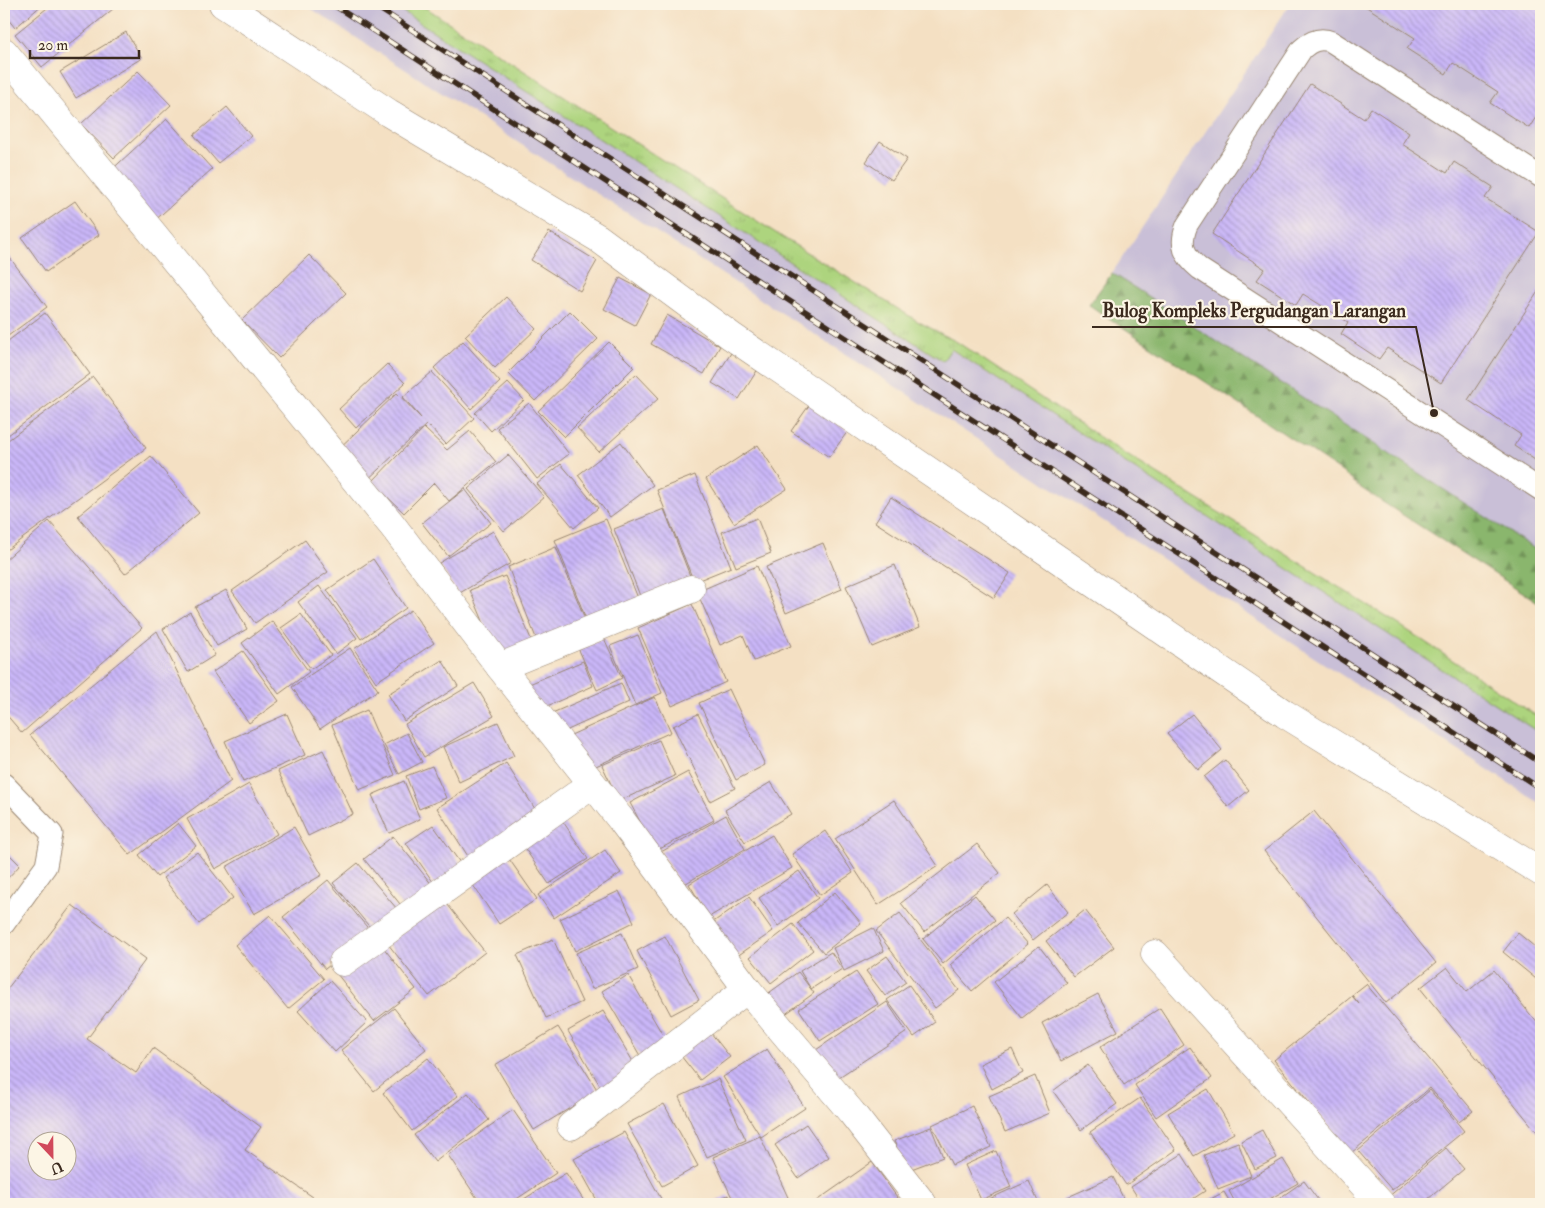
<svg xmlns="http://www.w3.org/2000/svg" width="1545" height="1208" font-family="'IM FELL Double Pica',serif">
	<style>
		.industrial { fill: #c9bfd7 }
		.grass { fill: url(#grass-tufts); stroke: #747f4e }
		.forest { fill: url(#forest-firs); stroke: #627046 }
		.building { fill: url(#building-back-hatch); fill-rule: evenodd }
		.lines { fill: none; stroke-linecap: round; stroke-linejoin: round }
		.service-casing { stroke: #988570; stroke-width: 23 }
		.minor-casing { stroke: #988570; stroke-width: 29 }
		.service { stroke: #fff; stroke-width: 21 }
		.minor { stroke: #fff; stroke-width: 28 }
		.rail-casing { stroke: #3b2a1e; stroke-width: 5.5 }
		.rail { stroke: #fcf5e5; stroke-width: 4; stroke-dasharray: 11; stroke-linecap: butt }
		.leader { fill: none; stroke: #3b2a1e; stroke-width: 2 }
		.callout-dot { fill: #3b2a1e; stroke: #fcf5e5; stroke-width: 2 }
		.callout-label { font-size: 19px; text-anchor: middle; font-weight: bold; fill: #3b2a1e; stroke: #fcf5e5; stroke-width: 4.5; stroke-linejoin: round; paint-order: stroke }
	</style>
	<defs>
		<pattern id="grass-tufts" width="24" height="20" patternUnits="userSpaceOnUse" patternTransform="scale(1.25)"><rect width="24" height="20" fill="#add47e"/><path d="M3 7l-1-3M5 7V3M7 7l1-3M15 17l-1-3M17 17v-4M19 17l1-3" fill="none" stroke="#96b66c"/></pattern>
		<pattern id="forest-firs" width="22" height="20" patternUnits="userSpaceOnUse" patternTransform="scale(1.25)"><rect width="22" height="20" fill="#8ab66d"/><path d="M5 1l3.5 6h-7zM16 11l3.5 6h-7z" fill="#729459"/></pattern>
		<pattern id="building-back-hatch" width="6" height="6" patternUnits="userSpaceOnUse" patternTransform="scale(1.25)"><rect width="6" height="6" fill="#cab7f9"/><path d="M-1 5l2 2M0 0l6 6M5-1l2 2" fill="none" stroke="#a595c9"/></pattern>
	</defs>
	<rect width="100%" height="100%" fill="#fcf5e5"/>
	<filter id="ink" filterUnits="userSpaceOnUse"><feTurbulence type="fractalNoise" baseFrequency=".02" numOctaves="2"/><feDisplacementMap in="SourceGraphic" scale="10" xChannelSelector="R" yChannelSelector="G"/><feConvolveMatrix kernelMatrix="1 2 1 2 8 2 1 2 1" color-interpolation-filters="sRGB"/></filter>
	<filter id="wash" filterUnits="userSpaceOnUse"><feTurbulence type="fractalNoise" baseFrequency=".0096" numOctaves="4" result="noise"/><feDisplacementMap in="SourceGraphic" scale="20" xChannelSelector="R" yChannelSelector="G"/><feGaussianBlur stdDeviation="1.12" result="paint"/><feColorMatrix in="noise" values="0 0 0 0 0 0 0 0 0 0 0 0 0 0 0 0 0 1.4 0 .05"/><feComposite in="paint" operator="in"/></filter>
	<g filter="url(#wash)">
		<rect width="100%" height="100%" fill="#f4e0c3"/>
		<g class="industrial">
			<path d="M304 4H391L942 361 950 349 1541 734V804Z"/>
			<path d="M1290 4H1541V553L1112 273Z"/>
		</g>
		<path class="grass" d="M391 4H420L782 237 919 322 957 342 1122 452 1401 626 1541 719V734L951 349 943 361Z"/>
		<path class="forest" d="M1112 273 1541 553V604L1361 488 1342 472 1089 305Z"/>
		<g id="blocks">
			<g class="building">
				<path d="M4 4H43L15 28 4 14Z"/>
				<path d="M52 4H119L42 67 15 34Z"/>
				<path d="M1362 4H1541V120L1536 117 1529 128 1490 103 1498 92 1453 63 1446 74 1407 49 1415 38Z"/>
				<path d="M126 32 142 58 76 98 60 72Z"/>
				<path d="M138 71 171 105 114 158 81 124Z"/>
				<path d="M1310 84 1364 119 1371 108 1409 133 1402 144 1447 173 1454 162 1493 187 1485 198 1539 232 1441 383 1387 348 1379 359 1341 334 1348 322 1303 294 1296 305 1257 280 1265 269 1212 234Z"/>
				<path d="M227 107 251 136 218 163 194 135Z"/>
				<path d="M167 119 212 169 152 223 107 174Z"/>
				<path d="M880 141 907 159 892 180 866 162Z"/>
				<path d="M75 201 99 235 46 272 22 238Z"/>
				<path d="M549 232 597 261 580 291 531 260Z"/>
				<path d="M4 250 47 307 4 339Z"/>
				<path d="M309 255 346 293 279 358 242 320Z"/>
				<path d="M620 278 651 294 635 325 604 309Z"/>
				<path d="M1541 287V464L1514 446 1521 435 1468 400Z"/>
				<path d="M506 297 536 329 495 368 465 336Z"/>
				<path d="M570 311 598 339 535 401 508 373Z"/>
				<path d="M45 313 90 374 4 438V344Z"/>
				<path d="M667 315 720 346 704 374 651 344Z"/>
				<path d="M463 341 500 382 471 409 434 368Z"/>
				<path d="M609 342 634 367 564 437 538 411Z"/>
				<path d="M731 353 758 369 739 399 712 383Z"/>
				<path d="M387 364 405 383 356 428 339 409Z"/>
				<path d="M432 372 474 418 446 444 427 424 364 483 335 452 397 393 421 418 403 397Z"/>
				<path d="M636 374 659 398 599 452 577 428Z"/>
				<path d="M93 377 146 448 4 552V443Z"/>
				<path d="M508 383 524 400 491 431 475 413Z"/>
				<path d="M529 403 569 454 537 479 497 428Z"/>
				<path d="M810 404 848 431 829 457 791 431Z"/>
				<path d="M424 428 447 450 470 431 496 462 449 501 434 483 404 513 372 482Z"/>
				<path d="M621 442 653 485 610 517 578 475Z"/>
				<path d="M758 445 787 489 734 523 706 479Z"/>
				<path d="M508 455 544 497 504 531 468 489Z"/>
				<path d="M151 456 199 513 125 574 78 516Z"/>
				<path d="M561 464 598 508 574 528 537 484Z"/>
				<path d="M695 475 731 567 694 582 657 490Z"/>
				<path d="M465 489 491 523 448 556 422 523Z"/>
				<path d="M891 497 1010 573 994 598 875 522Z"/>
				<path d="M664 509 692 581 642 601 614 529Z"/>
				<path d="M757 518 771 553 736 567 722 532Z"/>
				<path d="M606 519 640 603 588 624 555 540Z"/>
				<path d="M49 521 142 628 22 733 4 712V561Z"/>
				<path d="M493 531 511 563 458 594 439 563Z"/>
				<path d="M305 540 328 572 255 623 232 591Z"/>
				<path d="M823 543 842 589 786 613 766 567Z"/>
				<path d="M556 547 587 624 538 643 508 567Z"/>
				<path d="M373 559 406 608 361 639 327 590Z"/>
				<path d="M895 565 920 627 872 647 846 586Z"/>
				<path d="M757 566 791 646 754 661 743 635 720 645 697 592Z"/>
				<path d="M505 576 533 644 499 659 470 590Z"/>
				<path d="M319 586 357 638 336 654 298 602Z"/>
				<path d="M226 590 247 629 217 646 195 607Z"/>
				<path d="M692 604 726 682 672 706 638 628Z"/>
				<path d="M411 610 434 643 376 682 354 649Z"/>
				<path d="M190 612 215 655 188 672 163 629Z"/>
				<path d="M301 614 331 655 311 669 281 628Z"/>
				<path d="M272 621 309 672 279 694 242 643Z"/>
				<path d="M157 631 231 781 130 855 30 735Z"/>
				<path d="M638 635 662 693 635 705 610 646Z"/>
				<path d="M604 638 622 678 597 690 579 650Z"/>
				<path d="M350 648 378 690 320 729 292 687Z"/>
				<path d="M243 651 279 701 249 723 213 672Z"/>
				<path d="M442 660 458 686 404 721 388 694Z"/>
				<path d="M583 661 593 686 538 710 527 685Z"/>
				<path d="M474 683 494 716 424 757 405 724Z"/>
				<path d="M621 683 629 702 559 734 550 714Z"/>
				<path d="M729 689 765 765 736 780 699 703Z"/>
				<path d="M655 697 671 732 587 770 571 735Z"/>
				<path d="M367 710 395 775 359 790 332 725Z"/>
				<path d="M287 714 305 755 243 782 225 741Z"/>
				<path d="M698 714 735 788 710 801 673 726Z"/>
				<path d="M1192 714 1222 750 1198 770 1167 734Z"/>
				<path d="M498 722 514 756 459 782 443 747Z"/>
				<path d="M407 733 422 762 399 774 384 745Z"/>
				<path d="M659 740 675 776 619 801 602 765Z"/>
				<path d="M323 750 353 814 308 836 278 771Z"/>
				<path d="M1225 760 1249 790 1228 807 1204 777Z"/>
				<path d="M506 763 542 820 473 864 437 808Z"/>
				<path d="M432 766 446 798 419 809 406 776Z"/>
				<path d="M688 772 714 820 656 851 630 803Z"/>
				<path d="M404 781 420 819 389 833 372 795Z"/>
				<path d="M771 782 791 814 745 842 725 810Z"/>
				<path d="M249 784 277 834 215 869 187 819Z"/>
				<path d="M894 800 938 866 878 905 835 839Z"/>
				<path d="M1314 811 1436 963 1386 1003 1264 851Z"/>
				<path d="M558 814 588 859 549 884 519 840Z"/>
				<path d="M726 815 745 849 681 886 661 852Z"/>
				<path d="M178 823 196 846 157 877 139 855Z"/>
				<path d="M433 825 466 871 438 889 406 843Z"/>
				<path d="M294 827 322 875 254 914 226 867Z"/>
				<path d="M825 831 853 873 820 895 792 854Z"/>
				<path d="M772 835 792 868 709 917 689 884Z"/>
				<path d="M393 836 437 891 408 914 364 859Z"/>
				<path d="M977 844 1000 873 924 932 901 903Z"/>
				<path d="M4 849 20 865 4 882Z"/>
				<path d="M605 850 621 873 554 918 538 895Z"/>
				<path d="M197 852 233 898 199 924 163 878Z"/>
				<path d="M507 856 537 899 499 924 471 882Z"/>
				<path d="M358 863 403 916 378 937 333 883Z"/>
				<path d="M799 871 818 898 778 926 759 898Z"/>
				<path d="M328 880 371 932 325 969 283 917Z"/>
				<path d="M1047 885 1068 912 1033 940 1012 914Z"/>
				<path d="M619 891 634 922 575 951 560 919Z"/>
				<path d="M835 892 861 923 824 953 798 923Z"/>
				<path d="M975 895 995 920 943 964 923 939Z"/>
				<path d="M749 897 773 931 733 959 709 925Z"/>
				<path d="M444 900 485 952 429 996 388 944Z"/>
				<path d="M72 905 146 959 87 1039 136 1073 153 1048 261 1127 245 1150 323 1204H4V993ZM38 1140H68V1170H38Z"/>
				<path d="M1085 910 1114 947 1074 977 1046 941Z"/>
				<path d="M900 913 959 990 935 1008 876 931Z"/>
				<path d="M270 915 324 979 288 1009 235 945Z"/>
				<path d="M1005 918 1028 944 972 991 950 965Z"/>
				<path d="M793 924 813 950 771 983 750 957Z"/>
				<path d="M873 928 884 951 844 971 833 948Z"/>
				<path d="M622 933 638 969 592 989 576 953Z"/>
				<path d="M1518 933 1541 952V983L1503 952Z"/>
				<path d="M665 936 699 1000 671 1015 637 951Z"/>
				<path d="M553 939 582 1002 546 1018 517 955Z"/>
				<path d="M379 942 416 989 374 1021 337 974Z"/>
				<path d="M1039 946 1067 983 1022 1018 994 982Z"/>
				<path d="M831 952 842 969 811 989 800 971Z"/>
				<path d="M887 956 906 982 885 996 866 971Z"/>
				<path d="M1447 967 1467 992 1494 970 1539 1025 1541 1024V1137L1420 988Z"/>
				<path d="M798 972 814 993 776 1021 759 1000Z"/>
				<path d="M856 972 878 1004 820 1041 799 1009Z"/>
				<path d="M628 975 668 1044 642 1059 602 991Z"/>
				<path d="M330 981 367 1022 335 1052 298 1011Z"/>
				<path d="M1366 984 1473 1111 1459 1122 1430 1088 1351 1153 1274 1060 1352 996 1359 1004 1352 995Z"/>
				<path d="M909 985 935 1022 914 1037 887 1000Z"/>
				<path d="M1098 994 1118 1031 1061 1061 1042 1023Z"/>
				<path d="M887 1002 907 1032 830 1083 810 1054Z"/>
				<path d="M394 1008 426 1049 374 1091 341 1050Z"/>
				<path d="M1160 1008 1184 1045 1124 1085 1100 1047Z"/>
				<path d="M603 1011 638 1070 603 1091 568 1031Z"/>
				<path d="M558 1027 598 1091 534 1130 495 1065Z"/>
				<path d="M707 1028 730 1057 700 1080 677 1051Z"/>
				<path d="M1190 1047 1212 1078 1156 1117 1135 1085Z"/>
				<path d="M767 1049 805 1108 761 1137 723 1077Z"/>
				<path d="M1012 1049 1023 1073 992 1089 980 1064Z"/>
				<path d="M428 1058 458 1096 412 1131 383 1093Z"/>
				<path d="M1088 1065 1117 1104 1081 1130 1053 1091Z"/>
				<path d="M1035 1076 1050 1113 1005 1132 989 1096Z"/>
				<path d="M718 1079 746 1140 707 1157 679 1097Z"/>
				<path d="M1208 1089 1234 1133 1194 1156 1168 1113Z"/>
				<path d="M1430 1090 1464 1131 1392 1190 1358 1151Z"/>
				<path d="M468 1093 489 1120 435 1162 414 1135Z"/>
				<path d="M1140 1098 1176 1150 1126 1185 1090 1132Z"/>
				<path d="M664 1104 698 1166 662 1186 627 1124Z"/>
				<path d="M972 1106 991 1147 952 1165 932 1125Z"/>
				<path d="M513 1110 556 1173 509 1204H481L448 1155Z"/>
				<path d="M806 1124 829 1157 798 1178 775 1145Z"/>
				<path d="M931 1127 943 1157 906 1171 894 1141Z"/>
				<path d="M1262 1130 1277 1158 1255 1169 1241 1141Z"/>
				<path d="M624 1132 664 1204H599L574 1159Z"/>
				<path d="M760 1136 791 1204H735L713 1157Z"/>
				<path d="M1238 1142 1251 1176 1218 1189 1204 1155Z"/>
				<path d="M1446 1148 1464 1169 1422 1204H1392L1387 1198Z"/>
				<path d="M996 1151 1011 1187 981 1200 965 1165Z"/>
				<path d="M1182 1154 1205 1191 1185 1204H1142L1131 1187Z"/>
				<path d="M1283 1159 1298 1183 1261 1204H1236L1229 1191Z"/>
				<path d="M872 1162 902 1204H812Z"/>
				<path d="M566 1173 586 1204H527L524 1199Z"/>
				<path d="M1113 1177 1126 1204H1063L1061 1200Z"/>
				<path d="M1029 1181 1039 1204H978Z"/>
				<path d="M1304 1181 1321 1204H1271Z"/>
				<path d="M1224 1192 1231 1204H1201Z"/>
				<path d="M728 1195 732 1204H708Z"/>
			</g>
		</g>
	</g>
	<g filter="url(#ink)">
		<use href="#blocks" fill-opacity="0" stroke="#988570" stroke-width="1"/>
		<g class="lines">
			<g class="service-casing">
				<g id="service">
					<path d="M1541 177 1332 42C1320 37 1311 41 1302 49L1187 225C1179 245 1184 256 1200 269L1541 490"/>
					<path d="M4 784 52 834 46 866 4 924"/>
				</g>
			</g>
			<g class="minor-casing">
				<g id="minor">
					<path d="M223 4 389 113 598 238 731 336 1285 714 1541 872"/>
					<path d="M4 52 392 525 500 667 622 821 747 989 852 1113 923 1204"/>
					<path d="M500 667 691 589"/>
					<path d="M1155 954 1381 1204"/>
					<path d="M343 962 592 784"/>
					<path d="M571 1126 747 989"/>
				</g>
			</g>
			<use href="#service" class="service"/>
			<use href="#minor" class="minor"/>
			<g class="rail-casing">
				<g id="rail">
					<path d="M332 4 1541 789"/>
					<path d="M372 4 1541 763"/>
				</g>
			</g>
			<use href="#rail" class="rail"/>
		</g>
	</g>
	<path class="leader" d="M1434 413L1416 327H1092"/>
	<circle class="callout-dot" cx="1434" cy="413" r="5"/>
	<g class="callout-label">
		<text x="1254" y="317">Bulog Kompleks Pergudangan Larangan</text>
	</g>
	<rect width="1545" height="1208" fill="none" stroke="#fcf5e5" stroke-width="20"/>
	<g transform="translate(52 1156) rotate(158)"><circle r="24" fill="#fcf5e5" stroke="#afa495"/>
	<path d="M0-4L9 19L0 12L-9 19Z" fill="#d1495b"/>
	<text y="-8" font-size="14" font-weight="bold" text-anchor="middle" fill="#3b2a1e">U</text>
	</g>
	<path d="M30 50v8h109v-8" fill="none" stroke="#3b2a1e" stroke-width="2.5"/>
	<text x="38" y="50" font-size="15" fill="#3b2a1e" stroke="#fcf5e5" stroke-width="4" paint-order="stroke">20 m</text>
</svg>
